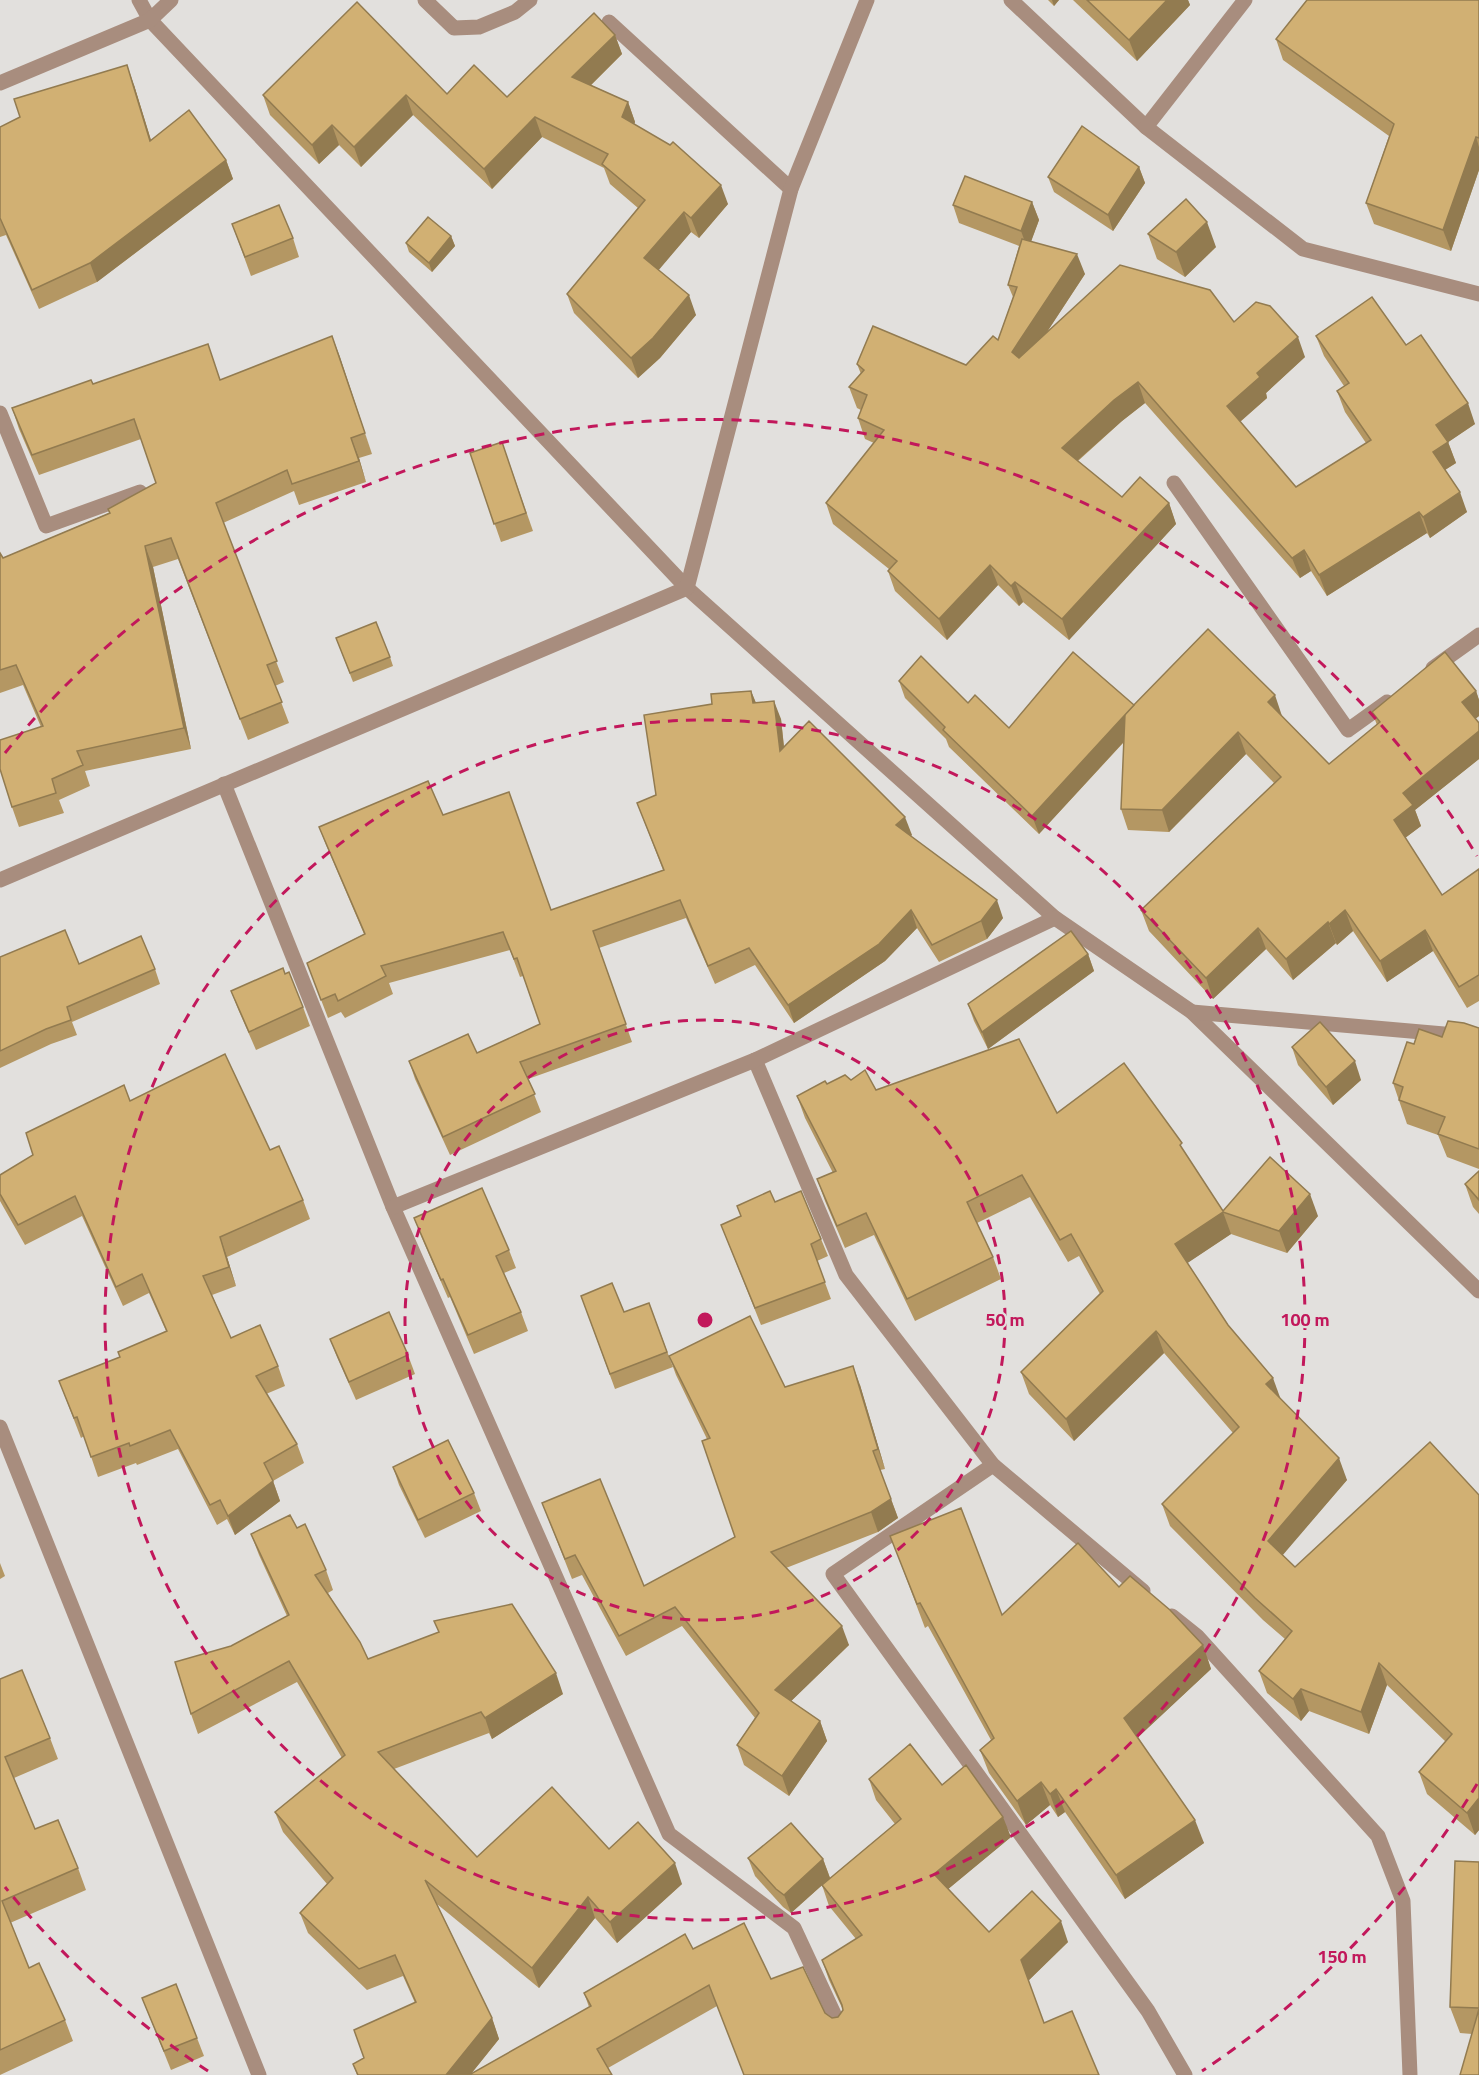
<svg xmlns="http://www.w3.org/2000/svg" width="1479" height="2075" font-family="'Titillium Web',sans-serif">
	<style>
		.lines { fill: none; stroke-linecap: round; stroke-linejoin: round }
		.lane { stroke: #a88d7e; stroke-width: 15 }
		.street { stroke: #a88d7e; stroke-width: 15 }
		.wall { fill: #b49763 }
		.shaded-wall { fill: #927b50 }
		.building { fill: #d1b073; stroke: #927b50; stroke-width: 1.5 }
		.ring { fill: none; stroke: #c2185b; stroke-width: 3; stroke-dasharray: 10 8 }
		.centre { fill: #c2185b; stroke: #e2e0dd; stroke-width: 3 }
		.ring-label { font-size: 18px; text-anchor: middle; font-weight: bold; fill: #c2185b; stroke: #e2e0dd; stroke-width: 4.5; stroke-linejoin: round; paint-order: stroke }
	</style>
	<rect width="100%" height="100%" fill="#e2e0dd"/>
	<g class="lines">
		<path class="lane" d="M425 0 454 28 479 27 515 12 530 0"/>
		<g class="street">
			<path d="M139 0 150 20 687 588 1055 918 1192 1012 1479 1291"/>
			<path d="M1011 0 1146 127 1303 249 1479 294"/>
			<path d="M609 22 791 189"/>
			<path d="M0 83 150 20 171 0"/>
			<path d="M1146 127 1245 0"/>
			<path d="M0 413 46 526 140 492"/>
			<path d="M1174 483 1348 730 1387 702"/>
			<path d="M1433 668 1479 635"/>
			<path d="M224 784 393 1207 669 1834 794 1928 841 2029"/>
			<path d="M0 880 687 588 791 189 867 0"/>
			<path d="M1192 1012 1479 1037"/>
			<path d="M755 1060 846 1275 993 1465 1143 1591"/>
			<path d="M393 1207 755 1060 1055 918"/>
			<path d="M0 1427 259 2075"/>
			<path d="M993 1465 833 1574 1148 2011 1185 2075"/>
			<path d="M1172 1616 1197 1636 1378 1836 1403 1901 1410 2075"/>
		</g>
	</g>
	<g class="wall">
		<path d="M1048 0H1059L1054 6Z"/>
		<path d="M1073 0H1188L1190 5 1137 61Z"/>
		<path d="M1479 0V170L1451 251 1374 224 1366 203 1389 136 1283 60 1276 39Z"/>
		<path d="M615 35 622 54 591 85 628 102 635 122 634 124 728 204 699 238 691 232 658 270 696 315 660 358 638 378 574 313 567 294 638 208 610 184 604 168 542 137 492 189 413 115 361 167 339 145 319 164 270 115 263 95 447 94 507 97Z"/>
		<path d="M134 85 151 140 226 160 233 179 97 282 39 309 6 235 0 237V127Z"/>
		<path d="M1139 167 1145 183 1113 231 1054 192 1048 177Z"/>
		<path d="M1032 202 1039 220 1031 241 1085 274 1047 332 1234 322 1305 357 1266 393 1267 398 1240 422 1296 487 1366 443 1345 412 1337 391 1344 386 1324 356 1316 336 1406 345 1475 424 1448 442 1456 463 1445 470 1467 512 1430 538 1427 533 1327 596 1311 571 1300 578 1145 403 1122 421 1078 461 1122 497 1169 503 1176 524 1069 640 1023 602 1019 606 998 585 947 640 895 591 888 571 889 569 833 524 826 503 874 443 865 439 858 418 861 410 857 408 849 387 861 374 857 364 966 365 998 340 1013 297 1008 285 1019 246 959 223 953 205Z"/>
		<path d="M232 224 293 238 299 257 251 276Z"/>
		<path d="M1148 234 1216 247 1185 277 1157 259Z"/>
		<path d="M451 236 455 246 432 272 409 252 406 243Z"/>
		<path d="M332 336 372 454 359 458 366 482 299 505 294 491 223 523 284 682 275 686 289 723 248 740 178 559 153 567 191 749 85 771 90 786 59 800 64 813 19 827 12 807 41 727 23 685 0 693V553L3 558 109 513 108 509 156 483 141 439 39 475 19 429 12 408 93 384 221 380Z"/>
		<path d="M502 442 533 531 501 542 470 453Z"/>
		<path d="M336 638 390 657 393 666 353 682Z"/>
		<path d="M899 681 968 703 1009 728 1134 705 1282 716 1329 764 1377 725 1372 712 1476 691 1479 700V716L1475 719 1479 723V759L1415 810 1421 826 1405 838 1442 895 1479 869V1001L1467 1008 1433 951 1387 982 1353 931 1337 945 1336 943 1293 980 1266 949 1213 999 1149 931 1141 910 1274 783 1246 754 1169 832 1128 830 1121 809 1124 742 1039 834 949 747 946 739 905 698Z"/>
		<path d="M751 691 756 703 781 719 784 746 912 835 910 836 1003 918 987 939 939 962 917 928 885 961 794 1023 755 965 715 984 686 918 599 948 632 1042 528 1079 541 1112 450 1155 415 1079 409 1061 477 1053 540 1024 523 976 520 977 510 950 389 983 393 994 345 1018 341 1012 328 1018 307 963 364 934 326 845 319 827 443 815 551 910 663 870 637 803 656 795 712 704Z"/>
		<path d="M1088 954 1094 971 988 1049 974 1021 968 1004Z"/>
		<path d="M0 957 79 964 155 969 160 984 72 1022 77 1035 51 1044 0 1068Z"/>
		<path d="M231 991 303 1007 310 1026 256 1050 238 1009Z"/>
		<path d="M1479 1028V1169L1447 1157 1438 1135 1407 1124 1393 1083 1414 1044Z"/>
		<path d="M1292 1047 1361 1080 1333 1105 1298 1065Z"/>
		<path d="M851 1080 876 1090 1057 1113 1186 1154 1223 1211 1318 1216 1287 1253 1231 1234 1187 1263 1228 1325 1280 1398 1347 1480 1282 1555 1295 1567 1479 1495V1830L1475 1835 1427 1794 1419 1772 1446 1742 1387 1685 1369 1734 1309 1711 1301 1721 1267 1693 1259 1671 1285 1639 1263 1620 1170 1526 1162 1504 1233 1433 1164 1353 1074 1441 1029 1394 1021 1372 1100 1294 1079 1256 1068 1262 1030 1197 977 1223 993 1257 1001 1279 915 1321 874 1235 845 1248 825 1201 817 1179 833 1173 805 1118 797 1096 827 1084Z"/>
		<path d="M130 1101 270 1150 303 1200 310 1219 227 1257 236 1286 212 1295 231 1338 278 1366 285 1386 266 1394 297 1444 304 1463 273 1481 280 1501 235 1535 227 1519 217 1525 178 1449 137 1465 136 1463 98 1477 84 1436 81 1438 59 1381 120 1357 166 1331 149 1293 123 1306 82 1216 25 1245 0 1201V1175Z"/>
		<path d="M1479 1171V1214L1473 1207 1465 1184Z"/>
		<path d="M775 1202 821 1239 828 1256 817 1261 831 1299 761 1325 721 1225 741 1216 737 1206Z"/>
		<path d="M414 1218 509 1250 516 1268 504 1273 521 1312 528 1331 474 1354 450 1297 448 1298 421 1236Z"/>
		<path d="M581 1296 624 1312 649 1303 673 1367 615 1389Z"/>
		<path d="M330 1339 408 1355 415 1374 356 1400 337 1357Z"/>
		<path d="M669 1356 785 1387 860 1385 885 1469 880 1470 898 1518 878 1532 786 1568 849 1645 791 1701 820 1721 827 1741 789 1796 744 1765 737 1745 755 1718 682 1626 626 1656 582 1575 572 1579 542 1503 644 1586 735 1537 707 1439 676 1375Z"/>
		<path d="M393 1467 474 1493 481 1511 425 1538 399 1485Z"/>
		<path d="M297 1528 326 1570 333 1590 328 1593 368 1659 563 1694 492 1739 489 1733 394 1769 477 1857 609 1849 682 1884 617 1943 595 1918 539 1988 437 1904 492 2018 499 2039 471 2074 589 2007 584 1993 693 1949 771 1979 832 2018 838 2017 843 2010 829 1980 822 1960 856 1939 829 1906 822 1885 895 1824 876 1800 869 1779 942 1785 1011 1837 948 1889 989 1932 1068 1942 1028 1981 1044 2023 1099 2075 717 2006 608 2068 612 2075H357L353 2064 364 2058 415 2003 403 1976 367 1990 308 1933 300 1913 327 1884 283 1832 275 1812 342 1758 297 1682 198 1734 191 1714 231 1646 287 1616 259 1555 251 1534Z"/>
		<path d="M899 1559 1002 1615 1119 1587 1203 1645 1211 1669 1138 1737 1204 1843 1125 1899 1065 1812 1058 1817 1050 1805 1026 1825 989 1773 980 1750 991 1740 928 1626 925 1628Z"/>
		<path d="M0 1563 5 1576 0 1579Z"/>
		<path d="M0 1679 50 1738 58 1759 14 1778 35 1829 78 1868 86 1890 10 1923 29 1968 65 2020 73 2041 0 2075Z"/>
		<path d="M748 1858 823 1859 830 1878 791 1913 783 1907 755 1876Z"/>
		<path d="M1479 1862V2075L1472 2034 1460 2033 1450 2007Z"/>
		<path d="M142 1998 197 2038 204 2056 171 2070Z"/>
	</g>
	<g class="shaded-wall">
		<path d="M1052 0H1059L1054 6Z"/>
		<path d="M1167 0H1188L1190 5 1137 61 1129 40Z"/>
		<path d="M615 35 622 54 579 97 572 77Z"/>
		<path d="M127 65 134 85 157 160 150 141Z"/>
		<path d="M406 95 413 115 361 167 354 147Z"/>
		<path d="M628 102 635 122 629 137 622 117Z"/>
		<path d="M535 117 542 137 492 189 484 169Z"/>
		<path d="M332 125 339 145 319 164 312 145Z"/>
		<path d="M1476 137 1479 147V170L1451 251 1443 230Z"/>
		<path d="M226 160 233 179 97 282 90 263Z"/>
		<path d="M1139 167 1145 183 1113 231 1108 215Z"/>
		<path d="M721 185 728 204 699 238 691 218Z"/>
		<path d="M1032 202 1039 220 1028 250 1021 231Z"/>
		<path d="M684 212 691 232 652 278 644 258Z"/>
		<path d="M1207 222 1216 247 1185 277 1176 252Z"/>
		<path d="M451 236 455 246 432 272 429 263Z"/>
		<path d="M1077 254 1085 274 1020 373 1012 352Z"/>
		<path d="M689 295 696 315 660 358 638 378 631 358Z"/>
		<path d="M332 336 340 357 372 454 365 433Z"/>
		<path d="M1298 337 1305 357 1266 393 1267 398 1234 427 1227 406 1257 373Z"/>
		<path d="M1138 382 1145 403 1122 421 1069 468 1062 448 1114 400Z"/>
		<path d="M1468 403 1475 424 1444 445 1436 425Z"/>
		<path d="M351 438 359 458 366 482 359 461Z"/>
		<path d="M1448 442 1456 463 1440 473 1433 452Z"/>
		<path d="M1460 492 1467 512 1430 538 1423 517Z"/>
		<path d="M1169 503 1176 524 1069 640 1062 619Z"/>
		<path d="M1419 512 1427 533 1327 596 1319 575Z"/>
		<path d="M145 546 153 567 191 749 184 728Z"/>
		<path d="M1304 550 1311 571 1300 578 1292 558Z"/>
		<path d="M990 565 998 585 947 640 939 619Z"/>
		<path d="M1015 582 1023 602 1019 606 1011 586Z"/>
		<path d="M751 691 758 708 753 703Z"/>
		<path d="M1476 691 1479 700V716L1470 723 1462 702Z"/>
		<path d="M1275 695 1282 716 1268 702Z"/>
		<path d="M774 701 781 719 786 768 780 751Z"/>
		<path d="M1134 705 1141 723 1039 834 1032 816Z"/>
		<path d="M1479 731V759L1415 810 1421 826 1401 841 1394 820 1403 793Z"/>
		<path d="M1238 732 1246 754 1169 832 1162 810Z"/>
		<path d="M905 817 912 835 903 843 896 825Z"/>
		<path d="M997 900 1003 918 987 939 981 921Z"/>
		<path d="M911 910 917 928 885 961 794 1023 788 1005Z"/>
		<path d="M1345 910 1353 931 1337 945 1329 924Z"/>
		<path d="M1328 922 1336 943 1293 980 1286 959Z"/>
		<path d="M1258 928 1266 949 1213 999 1206 978Z"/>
		<path d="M1425 930 1433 951 1387 982 1380 961Z"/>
		<path d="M1088 954 1094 971 988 1049 982 1032Z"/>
		<path d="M1355 1061 1361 1080 1333 1105 1326 1087Z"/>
		<path d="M1310 1194 1318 1216 1287 1253 1279 1231Z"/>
		<path d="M1223 1212 1231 1234 1183 1266 1175 1244Z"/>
		<path d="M220 1237 227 1257 236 1286 229 1267Z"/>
		<path d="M1156 1331 1164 1353 1074 1441 1066 1419Z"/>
		<path d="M853 1366 860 1385 885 1469 878 1449Z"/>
		<path d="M1273 1378 1281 1400 1266 1384Z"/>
		<path d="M1339 1458 1347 1480 1276 1563 1268 1541Z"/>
		<path d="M273 1481 280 1501 235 1535 228 1516Z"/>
		<path d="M891 1499 898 1518 878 1532 871 1512Z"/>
		<path d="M842 1626 849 1645 782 1710 775 1690Z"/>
		<path d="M1203 1645 1211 1669 1133 1742 1124 1718Z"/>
		<path d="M1379 1663 1387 1685 1369 1734 1361 1712Z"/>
		<path d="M556 1673 563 1694 492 1739 485 1718Z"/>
		<path d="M1301 1689 1309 1711 1301 1721 1293 1699Z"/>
		<path d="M820 1721 827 1741 789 1796 782 1776Z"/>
		<path d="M1041 1782 1050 1805 1026 1825 1017 1801Z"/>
		<path d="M1056 1789 1065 1812 1058 1817 1050 1794Z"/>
		<path d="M1479 1798V1830L1475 1835 1467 1813Z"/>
		<path d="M1003 1817 1011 1837 941 1895 934 1874Z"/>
		<path d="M1195 1820 1204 1843 1125 1899 1116 1875Z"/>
		<path d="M823 1859 830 1878 791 1913 784 1895Z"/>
		<path d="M675 1863 682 1884 617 1943 610 1922Z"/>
		<path d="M588 1897 595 1918 539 1988 532 1968Z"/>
		<path d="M1061 1921 1068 1942 1028 1981 1021 1960Z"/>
		<path d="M492 2018 499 2039 470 2075H446Z"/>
	</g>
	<g class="building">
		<path d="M1087 0H1167L1129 40Z"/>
		<path d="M1307 0H1479V138L1476 137 1443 230 1366 203 1394 124 1276 39Z"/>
		<path d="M357 2 447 94 474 65 507 97 594 13 615 35 572 77 628 102 622 117 670 145 673 142 721 185 691 218 684 212 644 258 689 295 653 338 631 358 567 294 645 200 602 164 608 154 535 117 484 169 406 95 354 147 332 125 312 145 263 95Z"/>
		<path d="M127 65 150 141 189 110 226 160 90 263 32 290 0 218V127L20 117 14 99Z"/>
		<path d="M1082 126 1139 167 1108 215 1048 177Z"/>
		<path d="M965 176 1032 202 1021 231 953 205Z"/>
		<path d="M1186 199 1207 222 1176 252 1148 234Z"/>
		<path d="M279 205 293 238 245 257 232 224Z"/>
		<path d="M428 217 451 236 429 263 406 243Z"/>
		<path d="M1022 239 1077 254 1012 352 1019 358 1120 265 1210 290 1234 322 1256 302 1270 306 1298 337 1257 373 1260 377 1227 406 1296 487 1371 440 1337 391 1349 383 1316 336 1372 297 1406 345 1421 335 1468 403 1436 425 1448 442 1433 452 1460 492 1423 517 1419 512 1319 575 1304 550 1292 558 1138 382 1114 400 1062 448 1122 497 1140 477 1169 503 1062 619 1015 582 1011 586 990 565 939 619 888 571 897 561 826 503 884 430 858 418 867 395 849 387 864 370 857 364 873 326 966 365 993 336 998 340 1017 287 1008 285Z"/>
		<path d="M332 336 365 433 351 438 359 461 292 484 287 470 216 503 277 661 267 665 282 702 240 719 171 538 145 546 184 728 77 751 83 765 52 779 56 793 12 807 0 769V740L43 726 16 665 0 670V553L3 558 110 513 108 509 156 483 134 419 32 455 12 408 91 380 93 384 208 344 220 380Z"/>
		<path d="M502 442 526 513 494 524 470 453Z"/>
		<path d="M376 622 390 657 350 673 336 638Z"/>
		<path d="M1208 629 1275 695 1268 702 1329 764 1380 722 1372 712 1445 652 1476 691 1462 702 1479 723V731L1403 793 1413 805 1394 820 1442 895 1479 869V975L1459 987 1425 930 1380 961 1345 910 1329 924 1328 922 1286 959 1258 928 1206 978 1141 910 1281 777 1238 732 1162 810 1121 809 1125 714Z"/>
		<path d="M1073 652 1134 705 1032 816 943 730 945 727 899 681 921 656 968 703 975 695 1009 728Z"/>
		<path d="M751 691 753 703 774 701 780 751 809 721 905 817 896 825 997 900 981 921 932 945 911 910 879 944 788 1005 749 948 708 966 680 900 593 931 626 1024 520 1062 535 1094 443 1137 409 1061 468 1034 477 1053 540 1024 517 958 514 959 503 932 381 966 386 976 338 1001 335 994 321 1000 307 963 365 934 319 827 428 781 443 815 509 792 551 910 664 870 637 803 656 795 644 715 712 704 711 694Z"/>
		<path d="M65 930 79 964 141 936 155 969 67 1007 71 1020 46 1029 0 1051V957Z"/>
		<path d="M1071 931 1088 954 982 1032 968 1004Z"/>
		<path d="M283 968 285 974 289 972 303 1007 249 1032 231 991Z"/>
		<path d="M1448 1021 1464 1023 1479 1028V1149L1438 1134 1445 1117 1399 1100 1403 1087 1393 1083 1407 1042 1414 1044 1419 1029 1442 1037Z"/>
		<path d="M1320 1022 1355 1061 1326 1087 1292 1047Z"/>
		<path d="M1019 1039 1057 1113 1124 1063 1182 1143 1180 1145 1223 1211 1270 1157 1310 1194 1279 1231 1223 1212 1175 1244 1228 1325 1273 1378 1266 1384 1339 1458 1268 1541 1295 1567 1430 1442 1479 1495V1798L1467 1813 1419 1772 1452 1734 1379 1663 1361 1712 1301 1689 1293 1699 1259 1671 1292 1631 1255 1598 1162 1504 1239 1427 1156 1331 1066 1419 1021 1372 1103 1291 1071 1234 1060 1240 1022 1175 967 1202 993 1257 907 1299 866 1213 837 1226 817 1179 836 1171 797 1096 825 1081 827 1084 845 1075 851 1080 865 1070 876 1090Z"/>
		<path d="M225 1054 270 1150 279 1146 303 1200 220 1237 229 1267 203 1276 231 1338 260 1325 278 1366 256 1376 297 1444 264 1463 273 1481 228 1516 220 1500 210 1505 170 1430 130 1446 129 1443 91 1457 77 1417 74 1418 59 1381 120 1357 118 1352 167 1331 142 1274 116 1287 75 1196 18 1225 0 1194V1175L33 1155 26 1133 124 1085 130 1101Z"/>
		<path d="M1479 1171V1200L1465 1184Z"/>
		<path d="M482 1188 509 1250 496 1256 521 1312 468 1335 443 1279 441 1280 414 1218Z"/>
		<path d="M770 1191 775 1202 801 1191 821 1239 811 1244 825 1282 755 1308 721 1225 741 1216 737 1206Z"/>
		<path d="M612 1283 624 1312 649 1303 667 1352 610 1374 581 1296Z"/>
		<path d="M389 1312 408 1355 349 1382 330 1339Z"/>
		<path d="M750 1316 785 1387 853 1366 878 1449 873 1451 891 1499 871 1512 771 1552 842 1626 775 1690 820 1721 782 1776 737 1745 759 1713 675 1607 619 1636 575 1555 565 1559 542 1503 600 1479 644 1586 735 1537 702 1441 710 1438 669 1356Z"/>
		<path d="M448 1440 474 1493 418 1520 393 1467Z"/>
		<path d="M961 1508 1002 1615 1078 1543 1119 1587 1130 1576 1170 1610 1203 1645 1124 1718 1195 1820 1116 1875 1056 1789 1050 1794 1041 1782 1017 1801 980 1750 994 1738 920 1603 917 1604 890 1536Z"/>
		<path d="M290 1515 297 1528 305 1524 326 1570 315 1575 360 1642 368 1659 439 1632 434 1621 512 1604 556 1673 485 1718 481 1712 378 1752 477 1857 552 1787 609 1849 638 1822 675 1863 610 1922 588 1897 532 1968 425 1880 492 2018 446 2075H358L353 2064 364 2058 354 2030 416 2002 395 1955 359 1969 300 1913 333 1878 275 1812 345 1755 289 1661 191 1714 175 1662 231 1646 289 1615 251 1534Z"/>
		<path d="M22 1670 50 1738 5 1757 35 1829 58 1820 78 1868 2 1901 29 1968 39 1963 65 2020 0 2050V1679Z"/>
		<path d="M910 1744 942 1785 966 1765 1003 1817 934 1874 989 1932 1032 1891 1061 1921 1021 1960 1044 2023 1072 2011 1099 2075H744L709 1985 597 2049 612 2075H469L591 2006 584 1993 685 1934 693 1949 744 1923 771 1979 803 1967 825 2013 832 2018 838 2017 843 2010 842 2005 822 1960 862 1935 822 1885 901 1819 869 1779Z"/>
		<path d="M791 1823 823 1859 784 1895 776 1889 748 1858Z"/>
		<path d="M1455 1861 1479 1862V2008L1450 2007Z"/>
		<path d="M176 1984 197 2038 164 2051 142 1998Z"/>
		<path d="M1479 2009V2075H1460Z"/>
	</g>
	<g class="ring">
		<circle cx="705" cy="1320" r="300"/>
		<circle cx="705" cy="1320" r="600"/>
		<path d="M1477 1784A901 901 0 0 1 1202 2071M208 2071A901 901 0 0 1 5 1887M5 753A901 901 0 0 1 1477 856"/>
	</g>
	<circle cx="705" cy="1320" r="9" class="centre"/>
	<g class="ring-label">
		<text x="1005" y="1326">50 m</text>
		<text x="1305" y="1326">100 m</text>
		<text x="1342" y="1963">150 m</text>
	</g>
</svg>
